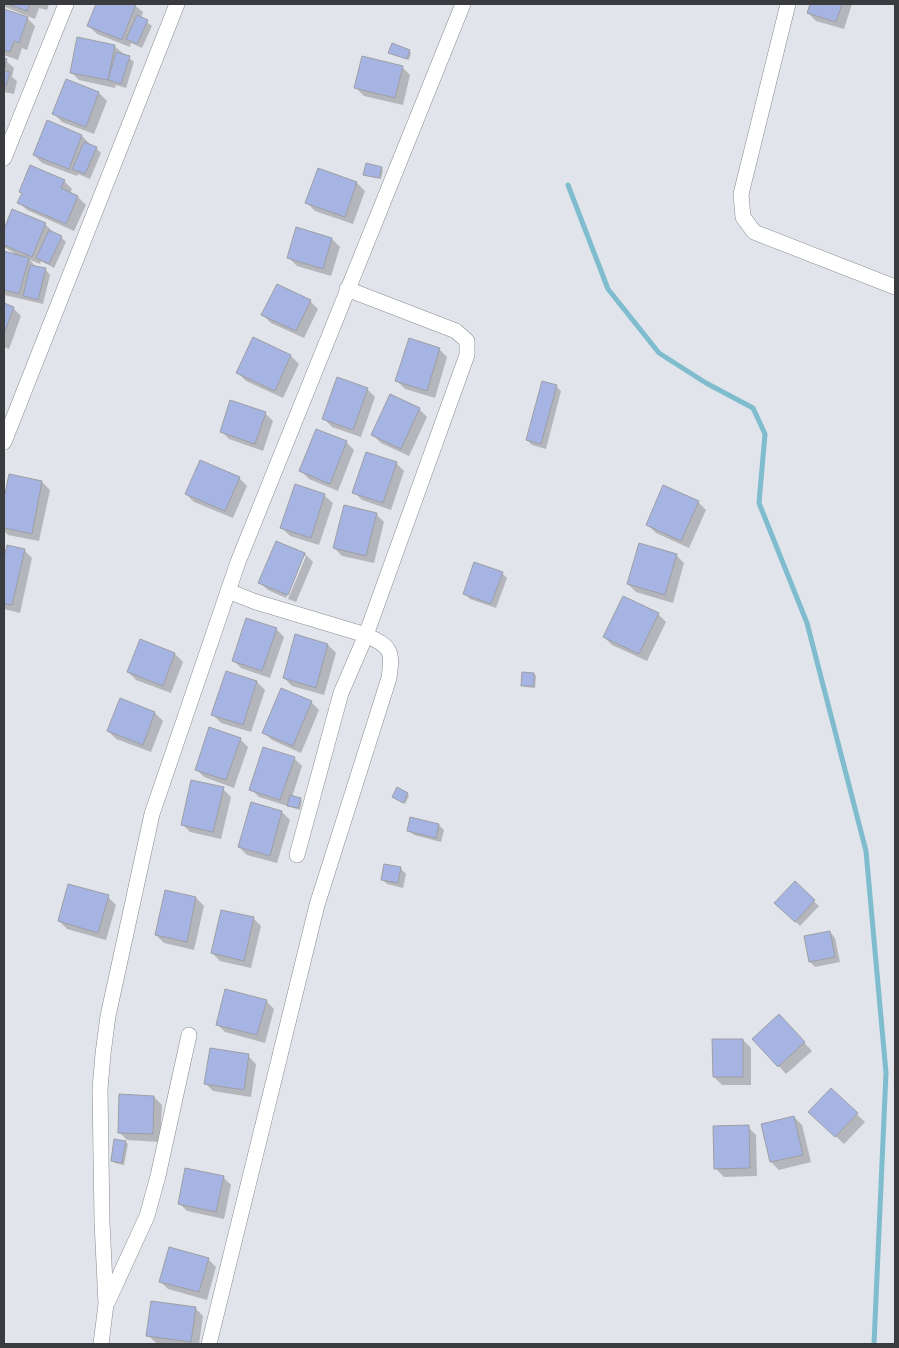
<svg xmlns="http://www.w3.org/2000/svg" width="899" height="1348" font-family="'Space Grotesk',sans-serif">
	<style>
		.shadow { fill: #0003 }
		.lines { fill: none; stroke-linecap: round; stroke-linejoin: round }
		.stream { stroke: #7ebcce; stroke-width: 5 }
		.building { fill: #a6b4e3; stroke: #9d9fa5 }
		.street-casing { stroke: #898b92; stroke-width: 16 }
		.street { stroke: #fff; stroke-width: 15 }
	</style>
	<rect width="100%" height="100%" fill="#e1e4ea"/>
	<g class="shadow">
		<path d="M4 4H49L47 10 39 8 35 19 5 7Z"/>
		<path d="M97 4H133L143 12 141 18 152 26 142 48 131 43 130 47 97 34 89 26Z"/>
		<path d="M811 4H852L844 29 816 21 808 13Z"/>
		<path d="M4 10 27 18 35 26 27 50 22 48 18 60 4 55Z"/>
		<path d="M114 46 134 62 126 88 116 85 115 88 79 80 71 72Z"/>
		<path d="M409 51 411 53 409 60 390 52Z"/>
		<path d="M4 59 14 68 12 77 17 81 14 94 4 92Z"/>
		<path d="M402 67 410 75 403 105 364 96 356 88Z"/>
		<path d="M99 93 107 101 94 134 62 122 54 114Z"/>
		<path d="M48 122 82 136 90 144 89 145 96 148 101 153 90 179 78 174 77 176 42 163 34 155Z"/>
		<path d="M381 168 383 170 381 179 367 176 364 174Z"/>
		<path d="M319 170 357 183 365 191 353 224 315 211 307 203Z"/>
		<path d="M64 181 72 189 70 194 78 197 86 205 74 231 27 210 19 202 23 194 20 191Z"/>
		<path d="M13 210 45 224 53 232V233L61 237 66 242 54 268 41 261 40 264 30 260 36 267 45 269 50 275 43 304 4 295V252L13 255 14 253 4 247V232Z"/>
		<path d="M332 239 340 247 331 276 297 266 289 258Z"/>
		<path d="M310 301 318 309 304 338 271 323 263 315Z"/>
		<path d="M4 304 13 308 21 316 9 349 4 347Z"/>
		<path d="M439 349 447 357 435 398 405 389 397 381Z"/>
		<path d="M291 356 299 364 283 398 246 381 238 373Z"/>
		<path d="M556 386 561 391 546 449 532 445 527 440Z"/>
		<path d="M367 389 375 397 361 437 332 427 324 419Z"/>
		<path d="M419 409 427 417 409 456 381 443 373 435Z"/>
		<path d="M265 413 273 421 263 451 229 439 221 431Z"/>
		<path d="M346 442 354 450 338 491 309 479 301 471Z"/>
		<path d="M396 463 404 471 391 510 362 500 354 492Z"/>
		<path d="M10 476 42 482 50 490 39 541 8 535 4 531V506Z"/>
		<path d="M239 478 247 486 233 518 194 502 186 494Z"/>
		<path d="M296 486 325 496 333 503 319 545 290 536 282 528Z"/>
		<path d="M698 502 706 510 689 548 656 533 648 525Z"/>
		<path d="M376 514 384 522 374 563 342 556 334 548Z"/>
		<path d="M276 543 305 554 313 562 296 602 288 599 306 556H303L286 598 268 590 260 583Z"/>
		<path d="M8 546 24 550 32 558 20 613 4 609V564Z"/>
		<path d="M676 555 684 563 673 603 636 592 628 584Z"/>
		<path d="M502 573 507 578 496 608 470 599 464 593Z"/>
		<path d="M658 614 666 622 647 661 612 645 604 637Z"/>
		<path d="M276 629 284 637 270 678 241 668 233 660Z"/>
		<path d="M140 641 175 654 183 662 171 693 136 680 128 672Z"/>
		<path d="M328 645 336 653 324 695 292 686 284 678Z"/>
		<path d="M534 674 536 676 535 688 525 687 522 685Z"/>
		<path d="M257 682 265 690 251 732 221 723 213 715Z"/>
		<path d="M120 700 155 713 163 721 151 752 116 739 108 731Z"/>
		<path d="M311 702 319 710 301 753 272 740 264 733Z"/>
		<path d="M240 739 248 747 234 788 204 777 196 769Z"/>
		<path d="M294 758 302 766 292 797 300 799 302 801 300 810 259 797 251 789Z"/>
		<path d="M223 789 231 797 221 839 190 832 182 824Z"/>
		<path d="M407 794 409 796 405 804 393 797Z"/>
		<path d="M282 812 290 820 277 863 247 855 239 847Z"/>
		<path d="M411 818 439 825 444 830 441 842 414 835 408 830Z"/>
		<path d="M401 869 406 874 403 888 387 884 382 879Z"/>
		<path d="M795 883 819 906 800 926 776 903Z"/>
		<path d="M166 892 196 898 204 906 194 950 164 943 156 935Z"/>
		<path d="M108 897 116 905 106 940 67 929 59 921Z"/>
		<path d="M253 918 261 926 251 968 220 961 212 953Z"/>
		<path d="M830 932 835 938 840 962 815 967 810 962Z"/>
		<path d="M266 1001 274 1009 265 1043 225 1032 217 1024Z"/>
		<path d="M787 1024 812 1051 786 1074 779 1066Z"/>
		<path d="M743 1040 751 1048V1085H722L714 1077Z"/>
		<path d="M248 1056 256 1064 251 1097 213 1091 205 1083Z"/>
		<path d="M831 1090 865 1122 844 1144 810 1112Z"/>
		<path d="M154 1097 162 1105 160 1142 127 1140 119 1132Z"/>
		<path d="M794 1117 802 1125 811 1162 779 1170 771 1162 762 1125Z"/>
		<path d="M748 1127 756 1135 757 1176 724 1177 716 1169Z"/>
		<path d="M125 1142 128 1144 124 1165 115 1163 112 1161Z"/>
		<path d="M223 1177 231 1185 224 1219 187 1211 179 1203Z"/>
		<path d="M208 1259 216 1267 207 1300 168 1289 160 1281Z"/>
		<path d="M195 1308 203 1316 199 1344H157L148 1335Z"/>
	</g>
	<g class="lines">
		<path class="stream" d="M568 185 608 289 659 353 706 383 753 408 765 434 759 503 807 623 866 851 886 1073 874 1344"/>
	</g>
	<g class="building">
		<path d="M7 4H30L27 11Z"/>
		<path d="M96 4H136L122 40 87 26Z"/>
		<path d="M810 4H842L836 22 807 13Z"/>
		<path d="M4 9 28 17 19 43 14 41 10 52 4 50Z"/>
		<path d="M137 15 148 20 137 44 126 39Z"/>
		<path d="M77 37 115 45 108 80 70 73Z"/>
		<path d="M392 43 410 50 407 59 388 53Z"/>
		<path d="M116 52 130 56 121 84 108 80Z"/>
		<path d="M362 56 403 66 395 98 354 88Z"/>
		<path d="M4 58 7 59 4 71 10 72 6 86H4Z"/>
		<path d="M66 79 99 92 86 127 52 114Z"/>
		<path d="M47 120 82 135 69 169 33 155Z"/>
		<path d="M84 142 97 147 85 174 72 169Z"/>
		<path d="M366 163 382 167 379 178 363 175Z"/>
		<path d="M30 165 65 180 61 188 78 196 66 224 17 203 22 193 19 192Z"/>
		<path d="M318 168 357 182 345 217 305 203Z"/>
		<path d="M12 209 46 223 32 257 4 245V229Z"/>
		<path d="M296 227 332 238 323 269 287 258Z"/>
		<path d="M49 230 62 236 49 264 36 258Z"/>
		<path d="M4 251 29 258 19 294 4 290Z"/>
		<path d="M30 265 46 268 38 300 23 296Z"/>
		<path d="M277 284 311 300 296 331 261 315Z"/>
		<path d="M4 303 14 307 4 334Z"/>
		<path d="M253 337 291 355 275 391 236 373Z"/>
		<path d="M409 338 440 348 427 391 395 381Z"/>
		<path d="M337 377 368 388 353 430 322 419Z"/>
		<path d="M542 381 557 385 541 444 526 440Z"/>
		<path d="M390 394 420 408 401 449 371 435Z"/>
		<path d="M230 400 266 412 255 444 220 432Z"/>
		<path d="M316 429 347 441 330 484 299 471Z"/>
		<path d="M366 452 397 462 383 503 352 493Z"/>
		<path d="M200 460 240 477 225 511 185 494Z"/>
		<path d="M9 474 42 481 32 534 4 528V499Z"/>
		<path d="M295 484 325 494 311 538 280 528Z"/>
		<path d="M663 485 699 501 681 541 646 525Z"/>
		<path d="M344 505 377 513 366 556 333 548Z"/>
		<path d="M276 541 305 553 288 595 258 583Z"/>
		<path d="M639 543 677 554 665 595 627 584Z"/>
		<path d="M7 545 25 549 12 605 4 604V558Z"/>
		<path d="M474 562 503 572 491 604 463 594Z"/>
		<path d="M623 596 659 613 639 654 603 637Z"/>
		<path d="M246 618 277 628 262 671 232 661Z"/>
		<path d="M295 634 328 644 316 688 283 678Z"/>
		<path d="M140 639 175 653 163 686 127 672Z"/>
		<path d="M226 671 257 681 243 725 211 715Z"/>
		<path d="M522 672 534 673V686H521Z"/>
		<path d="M281 688 312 701 293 746 262 733Z"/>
		<path d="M120 698 155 712 143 745 107 731Z"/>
		<path d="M209 727 241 738 226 780 195 770Z"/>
		<path d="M263 747 295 757 280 800 249 790Z"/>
		<path d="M191 780 224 787 213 832 181 825Z"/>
		<path d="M397 787 408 793 403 803 392 797Z"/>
		<path d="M290 795 301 798 298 808 287 806Z"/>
		<path d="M251 802 282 811 270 856 238 847Z"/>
		<path d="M410 817 439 824 436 838 407 831Z"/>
		<path d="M384 864 401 867 398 883 381 880Z"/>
		<path d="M795 881 815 900 795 922 774 903Z"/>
		<path d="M68 884 109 895 98 933 58 921Z"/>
		<path d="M165 890 196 897 187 942 155 935Z"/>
		<path d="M221 910 254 917 244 961 211 953Z"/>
		<path d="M830 931 835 957 809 962 804 936Z"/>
		<path d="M225 989 267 1000 257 1035 216 1025Z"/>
		<path d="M779 1014 805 1042 778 1067 752 1039Z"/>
		<path d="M712 1039H743V1077H713Z"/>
		<path d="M210 1048 249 1054 244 1090 204 1084Z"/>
		<path d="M831 1088 858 1113 835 1137 808 1112Z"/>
		<path d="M119 1094 154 1096 153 1134 118 1133Z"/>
		<path d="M794 1116 803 1155 770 1162 761 1124Z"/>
		<path d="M749 1125 750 1168 714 1169 713 1126Z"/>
		<path d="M114 1139 126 1141 122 1163 111 1161Z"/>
		<path d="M185 1168 224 1176 216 1212 178 1204Z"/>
		<path d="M169 1247 209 1258 199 1292 159 1282Z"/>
		<path d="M151 1301 196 1307 191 1342 146 1336Z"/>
	</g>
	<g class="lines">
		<g class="street-casing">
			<g id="street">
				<path d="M788 4 741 194 743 217 754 232 895 287"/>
				<path d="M4 158 66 4"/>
				<path d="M4 442 177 4"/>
				<path d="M228 591 256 602 366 635 341 693 297 855"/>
				<path d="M108 1301 147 1216 158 1176 189 1035"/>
				<path d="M101 1344 106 1304 102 1222 100 1089 103 1054 108 1016 152 814 238 562 463 4"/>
				<path d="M209 1344 317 905 389 678C393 650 391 647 366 635L467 355V341L456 331 347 289"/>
			</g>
		</g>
		<use href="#street" class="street"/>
	</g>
	<rect width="899" height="1348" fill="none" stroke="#3a3b3e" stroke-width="10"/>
</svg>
